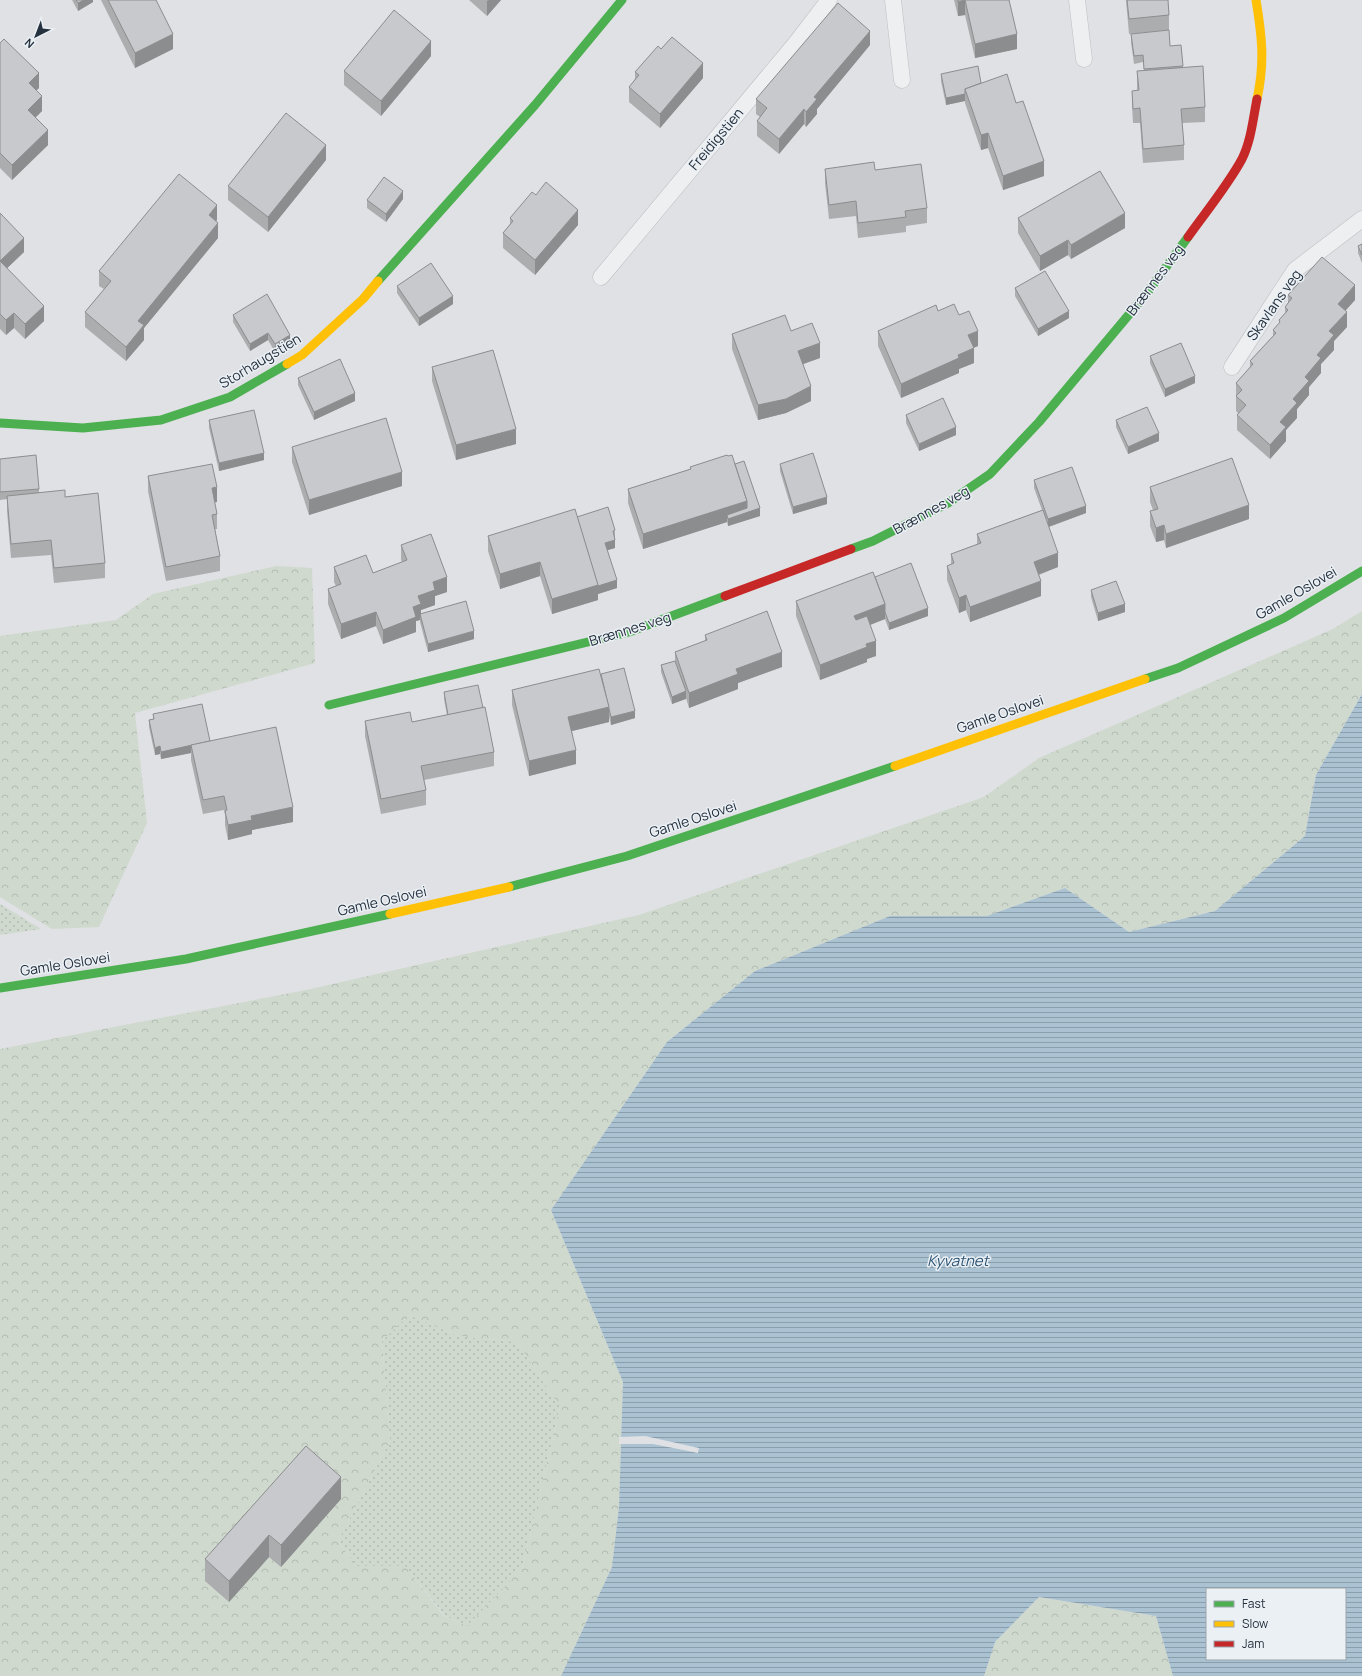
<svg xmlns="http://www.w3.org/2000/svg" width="1362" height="1676" font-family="Manrope,sans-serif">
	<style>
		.grass { fill: url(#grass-dots) }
		.forest { fill: url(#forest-crowns); fill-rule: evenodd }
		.water { fill: url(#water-rules); fill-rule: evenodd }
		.pier { fill: #dfe1e4 }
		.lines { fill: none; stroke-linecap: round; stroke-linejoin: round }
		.lane-casing { stroke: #bdbfc2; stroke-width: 17 }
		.lane { stroke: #edeff1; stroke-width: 16 }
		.fast { stroke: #4caf50; stroke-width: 9 }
		.slow { stroke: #ffc107; stroke-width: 9 }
		.jam { stroke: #c62828; stroke-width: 9 }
		.wall { fill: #abadaf }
		.shaded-wall { fill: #8b8d8f }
		.building { fill: #c7c9cc; stroke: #8b8d8f }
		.labels { text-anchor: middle; stroke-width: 3; stroke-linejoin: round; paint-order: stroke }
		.street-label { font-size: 14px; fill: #25313e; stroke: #ebf0f5 }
		.water-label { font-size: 15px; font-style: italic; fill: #2c5474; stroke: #ebf0f5 }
	</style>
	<defs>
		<pattern id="grass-dots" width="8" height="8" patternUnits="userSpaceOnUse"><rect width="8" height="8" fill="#d0d9ce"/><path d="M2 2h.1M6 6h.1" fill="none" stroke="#b2bbb2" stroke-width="1.8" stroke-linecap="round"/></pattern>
		<pattern id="forest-crowns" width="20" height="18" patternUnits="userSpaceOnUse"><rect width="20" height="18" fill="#d0d9ce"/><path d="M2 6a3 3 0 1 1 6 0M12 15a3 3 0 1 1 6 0" fill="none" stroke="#b2bbb2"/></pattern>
		<pattern id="water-rules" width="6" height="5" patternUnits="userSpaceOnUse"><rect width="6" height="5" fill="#aac2d2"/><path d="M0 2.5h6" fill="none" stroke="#8a9eac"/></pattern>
	</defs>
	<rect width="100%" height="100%" fill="#dfe1e4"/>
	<g class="grass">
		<path d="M0 904 41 929 0 935Z"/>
		<path d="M409 1315 458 1336 517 1342 560 1407 522 1569 467 1626 445 1616 405 1566H356L338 1541 390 1441 382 1341Z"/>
	</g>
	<g class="forest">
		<path d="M276 566 312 568 315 663 135 713 147 823 99 927 52 929 0 897V636L116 620 153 594Z"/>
		<path d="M1362 611V694L1316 775 1305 836 1215 911 1129 932 1065 888 987 916H890L755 971 667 1042 551 1210 623 1382 619 1507 612 1567 561 1676H0V1049L306 990 639 915 984 797 1039 758 1333 629ZM409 1315 458 1336 517 1342 560 1407 522 1569 467 1626 444 1616 405 1566H356L338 1541 390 1441 382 1341Z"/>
		<path d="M1039 1597 1156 1616 1173 1676H984L995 1642Z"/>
	</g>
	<path class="water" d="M1362 694V1676H1173L1156 1616 1039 1597 995 1642 984 1676H561L612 1567 619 1507 623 1382 551 1210 667 1042 755 971 890 916H987L1065 888 1129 932 1215 911 1305 836 1316 775ZM1207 1589H1345V1659H1207Z"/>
	<path class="pier" d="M645 1436 699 1448 698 1453 653 1444H619V1437Z"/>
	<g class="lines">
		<g class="lane-casing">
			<g id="lane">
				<path d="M893 0 902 80"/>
				<path d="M1077 0 1084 59"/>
				<path d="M601 277 796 43 829 0"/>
				<path d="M1232 367 1295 270 1362 219"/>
			</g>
		</g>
		<use href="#lane" class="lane"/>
		<g class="fast">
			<path d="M378 281 535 105 622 0"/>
			<path d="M0 423 83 428 161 420 230 397 287 364"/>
			<path d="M851 549 873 541 948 503 990 474 1039 422 1147 293 1188 237"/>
			<path d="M1145 679 1178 668 1284 618 1362 571"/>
			<path d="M329 705 629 632 725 596"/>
			<path d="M509 887 627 856 895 766"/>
			<path d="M0 988 186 959 390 914"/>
		</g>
		<g class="slow">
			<path d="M1256 0C1262 36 1265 63 1257 99"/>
			<path d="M287 364 302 355 363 299 378 281"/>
			<path d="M895 766 1145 679"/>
			<path d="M390 914 509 887"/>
		</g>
		<g class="jam">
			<path d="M1188 237C1205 213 1228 185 1242 159 1251 141 1253 119 1257 99"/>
			<path d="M725 596 851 549"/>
		</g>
	</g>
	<g class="wall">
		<path d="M72 0H93V2L78 11Z"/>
		<path d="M101 0H156L173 49 135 68Z"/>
		<path d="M469 0H501L487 16Z"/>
		<path d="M954 0H1009L1017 49 975 58 965 15 958 16Z"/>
		<path d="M1126 0H1168L1169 15V30L1129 34Z"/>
		<path d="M1131 34 1170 46 1181 45 1183 67 1205 107V122L1182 123 1184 145V160L1143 163 1140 123H1133L1132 105V91L1137 90V71H1144L1143 62 1134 64 1131 42Z"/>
		<path d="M0 43 39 88 36 90 42 111 35 118 48 145 12 180 0 168Z"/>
		<path d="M870 45 817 109V114L806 127 804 124 779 154 757 136V121L760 117 756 114V99Z"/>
		<path d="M661 49 703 78 660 128 629 102V87L635 79V72Z"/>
		<path d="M431 56 381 116 344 85V71Z"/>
		<path d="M941 74 981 83 1016 103 1044 176 1003 190 988 148 981 150 965 103V101L946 105 941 81Z"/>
		<path d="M326 160 268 232 228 200V186Z"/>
		<path d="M825 169 875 170 927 208V223L906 226V232L858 238 856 216 829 219 825 183Z"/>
		<path d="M536 195 578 225 535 275 503 248V233L510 224V218Z"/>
		<path d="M403 199 386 222 367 208V200Z"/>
		<path d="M0 213 24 252 7 268 44 321 25 339 14 328 6 335 0 329Z"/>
		<path d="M1018 218 1125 228 1071 259 1068 255 1040 271 1018 233Z"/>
		<path d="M217 220 216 221 218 238 144 328V340L126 361 85 327V312L104 289 99 286V271Z"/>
		<path d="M1362 244V263L1358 253V246Z"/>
		<path d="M397 286 453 304 419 326 397 293Z"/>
		<path d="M1015 288 1069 318 1038 336 1015 296Z"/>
		<path d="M1288 295 1355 300 1345 311 1347 327 1334 341V350L1321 364V373L1309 387V395L1297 409V418L1286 430V441L1270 459 1237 430V415L1239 414 1236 411V383L1250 367V361L1273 336V330L1279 324V320L1285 313V307L1288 303Z"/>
		<path d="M938 311 959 315 978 346 973 348 974 363 959 369V373L901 398 878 346V331Z"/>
		<path d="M233 315 290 342 275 352 268 340 250 351 233 322Z"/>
		<path d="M791 331 820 358 802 364 811 401 786 413 758 420 732 349V334Z"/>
		<path d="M1150 356 1195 383 1165 397 1150 363Z"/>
		<path d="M432 367 516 444 456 460 432 381Z"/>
		<path d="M298 378 355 401 314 420 298 385Z"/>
		<path d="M906 415 956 435 919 451 906 423Z"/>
		<path d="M209 420 264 460 219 471 209 428Z"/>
		<path d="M1116 420 1159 441 1128 454 1116 427Z"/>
		<path d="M292 447 402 486 309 515 292 462Z"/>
		<path d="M728 456 735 464 760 516 728 526 727 522 643 549 628 503V489L690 469V467Z"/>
		<path d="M0 459 39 489V493L65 497 105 563V578L54 583 51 555 11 558 7 511V499L0 500Z"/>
		<path d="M780 464 827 504 793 514 780 471Z"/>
		<path d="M148 476 217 502H214L217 514V529H215L220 556V571L166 581 148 491Z"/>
		<path d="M1034 480 1086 513 1049 527 1058 567 1039 575 1041 596 970 622 966 610 959 613 947 580V566L951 564V554L977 544V534L1042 510 1034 488Z"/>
		<path d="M1150 487 1249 519 1166 548 1164 540 1156 542 1150 526V511L1153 510 1150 502Z"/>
		<path d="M577 517 615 530V548L607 550 617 588 598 594V600L552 614 540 576 500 589 488 551V536Z"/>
		<path d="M401 545 447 592 435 596V605L421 610V614L474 639 428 652 420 622V620L416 621V632L383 644 376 626 341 639 328 604V589L336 586 334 582V567L373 573 402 562 401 560Z"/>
		<path d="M875 577 928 616 889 630 885 619 870 625 876 656 867 659V662L820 680 796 616V601Z"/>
		<path d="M1091 590 1125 612 1098 621 1091 597Z"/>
		<path d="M705 635 782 667 738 683V689L689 708 686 698 672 704 661 672V665L675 661V652L705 641Z"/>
		<path d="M601 674 635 718 611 725 609 717V722L572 731 576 764 529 776 512 705V690Z"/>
		<path d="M444 692 483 708 494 752V766L424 780 426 790V805L381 814 365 736V721L412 722 447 715 444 699Z"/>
		<path d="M153 714 210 741 293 822 252 830V834L228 840 225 825V815L224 810 203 814 191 760V753L161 759 160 754 155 755 149 727V720L153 719Z"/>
		<path d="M341 1499 281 1567 269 1557 229 1602 205 1581V1559Z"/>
	</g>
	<g class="shaded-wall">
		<path d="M84 0H93V2L78 11V3Z"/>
		<path d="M489 0H501L487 16V1Z"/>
		<path d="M965 0V15L958 16V2Z"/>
		<path d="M870 31V45L817 109V114L806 127V112L814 97Z"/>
		<path d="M173 34V49L135 68V53Z"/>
		<path d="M1017 34V49L975 58V44Z"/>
		<path d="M431 41V56L381 116V101Z"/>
		<path d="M703 63V78L660 128V114Z"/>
		<path d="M39 73V88L29 98V83Z"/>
		<path d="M965 94V101L946 105V98Z"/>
		<path d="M42 96V111L28 125V110Z"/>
		<path d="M804 109V124L779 154V139Z"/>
		<path d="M48 130V145L12 180V165Z"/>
		<path d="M988 133V148L981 150V135Z"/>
		<path d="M326 145V160L268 232V217Z"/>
		<path d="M1044 161V176L1003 190V176Z"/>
		<path d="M403 191V199L386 222V214Z"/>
		<path d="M217 205V220L209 230V215Z"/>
		<path d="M578 210V225L535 275V260Z"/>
		<path d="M1125 213V228L1071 259V245Z"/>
		<path d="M218 223V238L144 328V340L126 361V347L138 321Z"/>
		<path d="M24 238V252L0 275V261Z"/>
		<path d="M1068 240V255L1040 271V256Z"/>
		<path d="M1355 285V300L1338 319V304Z"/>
		<path d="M453 296V304L419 326V318Z"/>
		<path d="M44 306V321L25 339V324Z"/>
		<path d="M1069 311V318L1038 336V329Z"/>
		<path d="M1347 312V327L1334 341V350L1321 364V373L1309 387V395L1297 409V418L1286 430V441L1270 459V445L1280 422 1329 331Z"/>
		<path d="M14 313V328L6 335V320Z"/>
		<path d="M978 331V346L968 350V335Z"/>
		<path d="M268 333V340L250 351V344Z"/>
		<path d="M290 335V342L275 352V344Z"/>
		<path d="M820 343V358L798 366V351Z"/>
		<path d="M974 348V363L959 369V373L901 398V384L958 355Z"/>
		<path d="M1195 376V383L1165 397V389Z"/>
		<path d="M811 386V401L786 413 758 420V405Z"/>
		<path d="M355 393V401L314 420V412Z"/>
		<path d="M956 427V435L919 451V444Z"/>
		<path d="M516 429V444L456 460V445Z"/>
		<path d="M1159 433V441L1128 454V447Z"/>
		<path d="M264 453V460L219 471V463Z"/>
		<path d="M402 472V486L309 515V500Z"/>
		<path d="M217 487V502L212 503V488Z"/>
		<path d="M827 497V504L793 514V507Z"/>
		<path d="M747 501 760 508V516L728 526V519L727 515V522L643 549V534Z"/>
		<path d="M1249 505V519L1166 548V534Z"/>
		<path d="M1086 506V513L1048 527V519Z"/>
		<path d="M1164 525V540L1156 542V528Z"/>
		<path d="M615 540V548L605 551V543Z"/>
		<path d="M1058 553V567L1034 576V562Z"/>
		<path d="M540 562V576L500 589V574Z"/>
		<path d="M447 577V592L435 596V605L421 610V619L420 614V620L416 621V632L383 644V630L413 607 418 596 433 582Z"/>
		<path d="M617 580V588L598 594V600L552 614V599L598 585Z"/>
		<path d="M1041 581V596L970 622V607Z"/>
		<path d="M966 595V610L959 613V598Z"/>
		<path d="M885 604V619L854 631V616Z"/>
		<path d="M1125 604V612L1098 621V613Z"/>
		<path d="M928 608V616L889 630V623Z"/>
		<path d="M376 612V626L341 639V624Z"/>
		<path d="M474 631V639L428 652V644Z"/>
		<path d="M876 641V656L867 659V662L820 680V665L866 644Z"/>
		<path d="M782 652V667L738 683V689L689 708V693L736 669Z"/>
		<path d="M686 691V699L672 704V697Z"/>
		<path d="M609 707V722L568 732V717Z"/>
		<path d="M635 711V718L611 725V717Z"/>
		<path d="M191 745V753L161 759V752Z"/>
		<path d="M160 746V754L155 755V748Z"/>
		<path d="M576 750V764L529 776V761Z"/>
		<path d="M293 807V822L252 830V834L228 840V825L251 816Z"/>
		<path d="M341 1477V1499L281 1567V1545Z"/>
		<path d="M269 1535V1557L229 1602V1581Z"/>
	</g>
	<g class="building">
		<path d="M76 0H84L78 3Z"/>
		<path d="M108 0H156L173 34 135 53Z"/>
		<path d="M958 0H1009L1017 34 975 44 965 0 958 2Z"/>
		<path d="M1127 0H1168L1169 15 1129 19Z"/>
		<path d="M838 3 870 31 814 97 817 99 806 112 804 109 779 139 757 121 767 108 756 99Z"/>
		<path d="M394 10 431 41 381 101 344 71Z"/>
		<path d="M1169 30 1170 46 1181 45 1183 66 1144 69 1143 55 1134 56 1131 34Z"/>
		<path d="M672 37 703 63 660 114 629 87 639 75 635 72 658 46 661 49Z"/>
		<path d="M4 39 39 73 29 83 42 96 28 110 48 130 12 165 0 153V43Z"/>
		<path d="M978 66 981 83 965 89V94L946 98 941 74Z"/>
		<path d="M1203 66 1205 107 1181 109 1184 145 1143 149 1140 108 1133 109 1132 91 1139 90 1137 71Z"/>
		<path d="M1007 74 1016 103 1023 101 1044 161 1003 176 988 133 981 135 965 89Z"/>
		<path d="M286 113 326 145 268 217 228 186Z"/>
		<path d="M874 162 875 170 921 164 927 208 905 211 906 217 858 223 856 201 829 205 825 169Z"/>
		<path d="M1100 171 1125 213 1071 245 1068 240 1040 256 1018 218Z"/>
		<path d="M179 174 217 205 209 215 218 223 138 321 144 325 126 347 85 312 111 281 99 271Z"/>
		<path d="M384 177 403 191 386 214 367 200Z"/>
		<path d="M546 182 578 210 535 260 503 233 513 221 510 218 532 192 536 195Z"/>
		<path d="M0 213 24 238 0 261Z"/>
		<path d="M1362 244V255L1358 246Z"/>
		<path d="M1322 257 1355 285 1338 304 1347 312 1329 331 1334 335 1317 355 1321 358 1305 377 1309 381 1293 399 1297 403 1280 422 1286 427 1270 445 1237 415 1246 405 1236 396 1242 390 1236 383 1253 364 1250 361 1276 333 1273 330 1280 322 1279 320 1288 310 1285 307 1292 298 1288 295Z"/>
		<path d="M0 261 44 306 25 324 14 313 6 320 0 314Z"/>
		<path d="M431 263 453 296 419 318 397 286Z"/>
		<path d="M1045 271 1069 311 1038 329 1015 288Z"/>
		<path d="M267 294 290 335 275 344 268 333 250 344 233 315Z"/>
		<path d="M954 304 959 315 969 311 978 331 968 335 974 348 958 355 959 358 901 384 878 331 936 305 938 311Z"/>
		<path d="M785 315 791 331 812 323 820 343 798 351 811 386 786 399 758 405 732 334Z"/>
		<path d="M1181 343 1195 376 1165 389 1150 356Z"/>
		<path d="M493 350 516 429 456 445 432 367Z"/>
		<path d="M340 359 355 393 314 412 298 378Z"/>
		<path d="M943 398 956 427 919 444 906 415Z"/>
		<path d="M1147 407 1159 433 1128 447 1116 420Z"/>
		<path d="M254 410 264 453 219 463 209 420Z"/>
		<path d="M386 418 402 472 309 500 292 447Z"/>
		<path d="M813 453 827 497 793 507 780 464Z"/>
		<path d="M36 455 39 489 0 492V459Z"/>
		<path d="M727 455 728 456 732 455 747 501 643 534 628 489 691 469 690 467Z"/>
		<path d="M1232 458 1249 505 1166 534 1164 525 1156 528 1150 511 1158 509 1150 487Z"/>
		<path d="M744 461 760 508 728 519 727 515 747 508V501L735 464Z"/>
		<path d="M212 464 217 487 212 488 217 514 212 515 220 556 166 567 148 476Z"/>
		<path d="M1072 467 1086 506 1048 519 1034 480Z"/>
		<path d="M65 490V497L98 493 105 563 54 568 51 540 11 544 7 496Z"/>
		<path d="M608 507 615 530 613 531 615 540 605 543 617 580 598 586 577 517Z"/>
		<path d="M575 509 598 585 552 599 540 562 500 574 488 536Z"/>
		<path d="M1043 510 1058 553 1034 562 1041 581 970 607 966 595 959 598 947 566 954 563 951 554 981 543 977 534Z"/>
		<path d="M431 534 447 577 433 582 435 590 418 596 421 604 413 607 416 617 383 630 376 612 341 624 328 589 341 584 334 567 366 555 373 573 407 560 401 545Z"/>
		<path d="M911 563 928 608 889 623 885 612V604L875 577Z"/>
		<path d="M873 572 885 604 854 616 856 620 867 616 876 641 866 644 867 647 820 665 796 601Z"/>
		<path d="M1116 581 1125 604 1098 613 1091 590Z"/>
		<path d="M466 601 474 631 428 644 420 614Z"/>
		<path d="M767 611 782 652 736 669 738 674 689 693 675 652 707 640 705 635Z"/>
		<path d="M675 661 686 691 672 697 661 665Z"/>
		<path d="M624 668 635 711 611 717 601 674Z"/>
		<path d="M599 669 609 707 568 717 576 750 529 761 512 690Z"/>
		<path d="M478 685 483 708 448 715 444 692Z"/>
		<path d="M202 704 210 741 161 752 160 746 155 748 149 720 154 719 153 714Z"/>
		<path d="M485 707 494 752 421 766 426 790 381 799 365 721 410 712 412 722Z"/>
		<path d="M276 727 293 807 251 816 252 820 228 825 225 811 227 810 224 796 203 800 191 745Z"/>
		<path d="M306 1446 341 1477 281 1545 269 1535 229 1581 205 1559Z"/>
	</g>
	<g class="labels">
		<g class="street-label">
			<text transform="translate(716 139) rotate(-50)" y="5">Freidigstien</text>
			<text transform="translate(1155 280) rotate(-53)" y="5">Brænnes veg</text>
			<text transform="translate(1274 305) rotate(-55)" y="5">Skavlans veg</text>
			<text transform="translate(260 361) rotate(-31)" y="5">Storhaugstien</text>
			<text transform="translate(931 510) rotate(-29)" y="5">Brænnes veg</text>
			<text transform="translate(1296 593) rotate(-30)" y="5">Gamle Oslovei</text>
			<text transform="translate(630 629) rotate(-17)" y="5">Brænnes veg</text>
			<text transform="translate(1000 714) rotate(-19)" y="5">Gamle Oslovei</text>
			<text transform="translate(693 819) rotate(-18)" y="5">Gamle Oslovei</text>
			<text transform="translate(382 901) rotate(-13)" y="5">Gamle Oslovei</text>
			<text transform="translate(65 964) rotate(-9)" y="5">Gamle Oslovei</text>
		</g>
		<g class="water-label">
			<text x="958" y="1266">Kyvatnet</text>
		</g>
	</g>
	<rect x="1206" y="1588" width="140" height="72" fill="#ebf0f5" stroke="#9ca4ac"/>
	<rect x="1214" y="1601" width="20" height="6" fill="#4caf50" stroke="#9ca4ac"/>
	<text x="1242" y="1608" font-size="12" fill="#25313e">Fast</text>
	<rect x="1214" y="1621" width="20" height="6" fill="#ffc107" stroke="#9ca4ac"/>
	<text x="1242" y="1628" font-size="12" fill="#25313e">Slow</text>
	<rect x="1214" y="1641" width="20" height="6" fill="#c62828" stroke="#9ca4ac"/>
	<text x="1242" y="1648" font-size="12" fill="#25313e">Jam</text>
	<g transform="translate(36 36) rotate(222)" stroke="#ebf0f5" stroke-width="3" paint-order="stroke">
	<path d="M0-3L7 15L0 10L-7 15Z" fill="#25313e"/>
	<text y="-6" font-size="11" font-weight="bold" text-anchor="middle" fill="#25313e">N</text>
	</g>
</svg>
